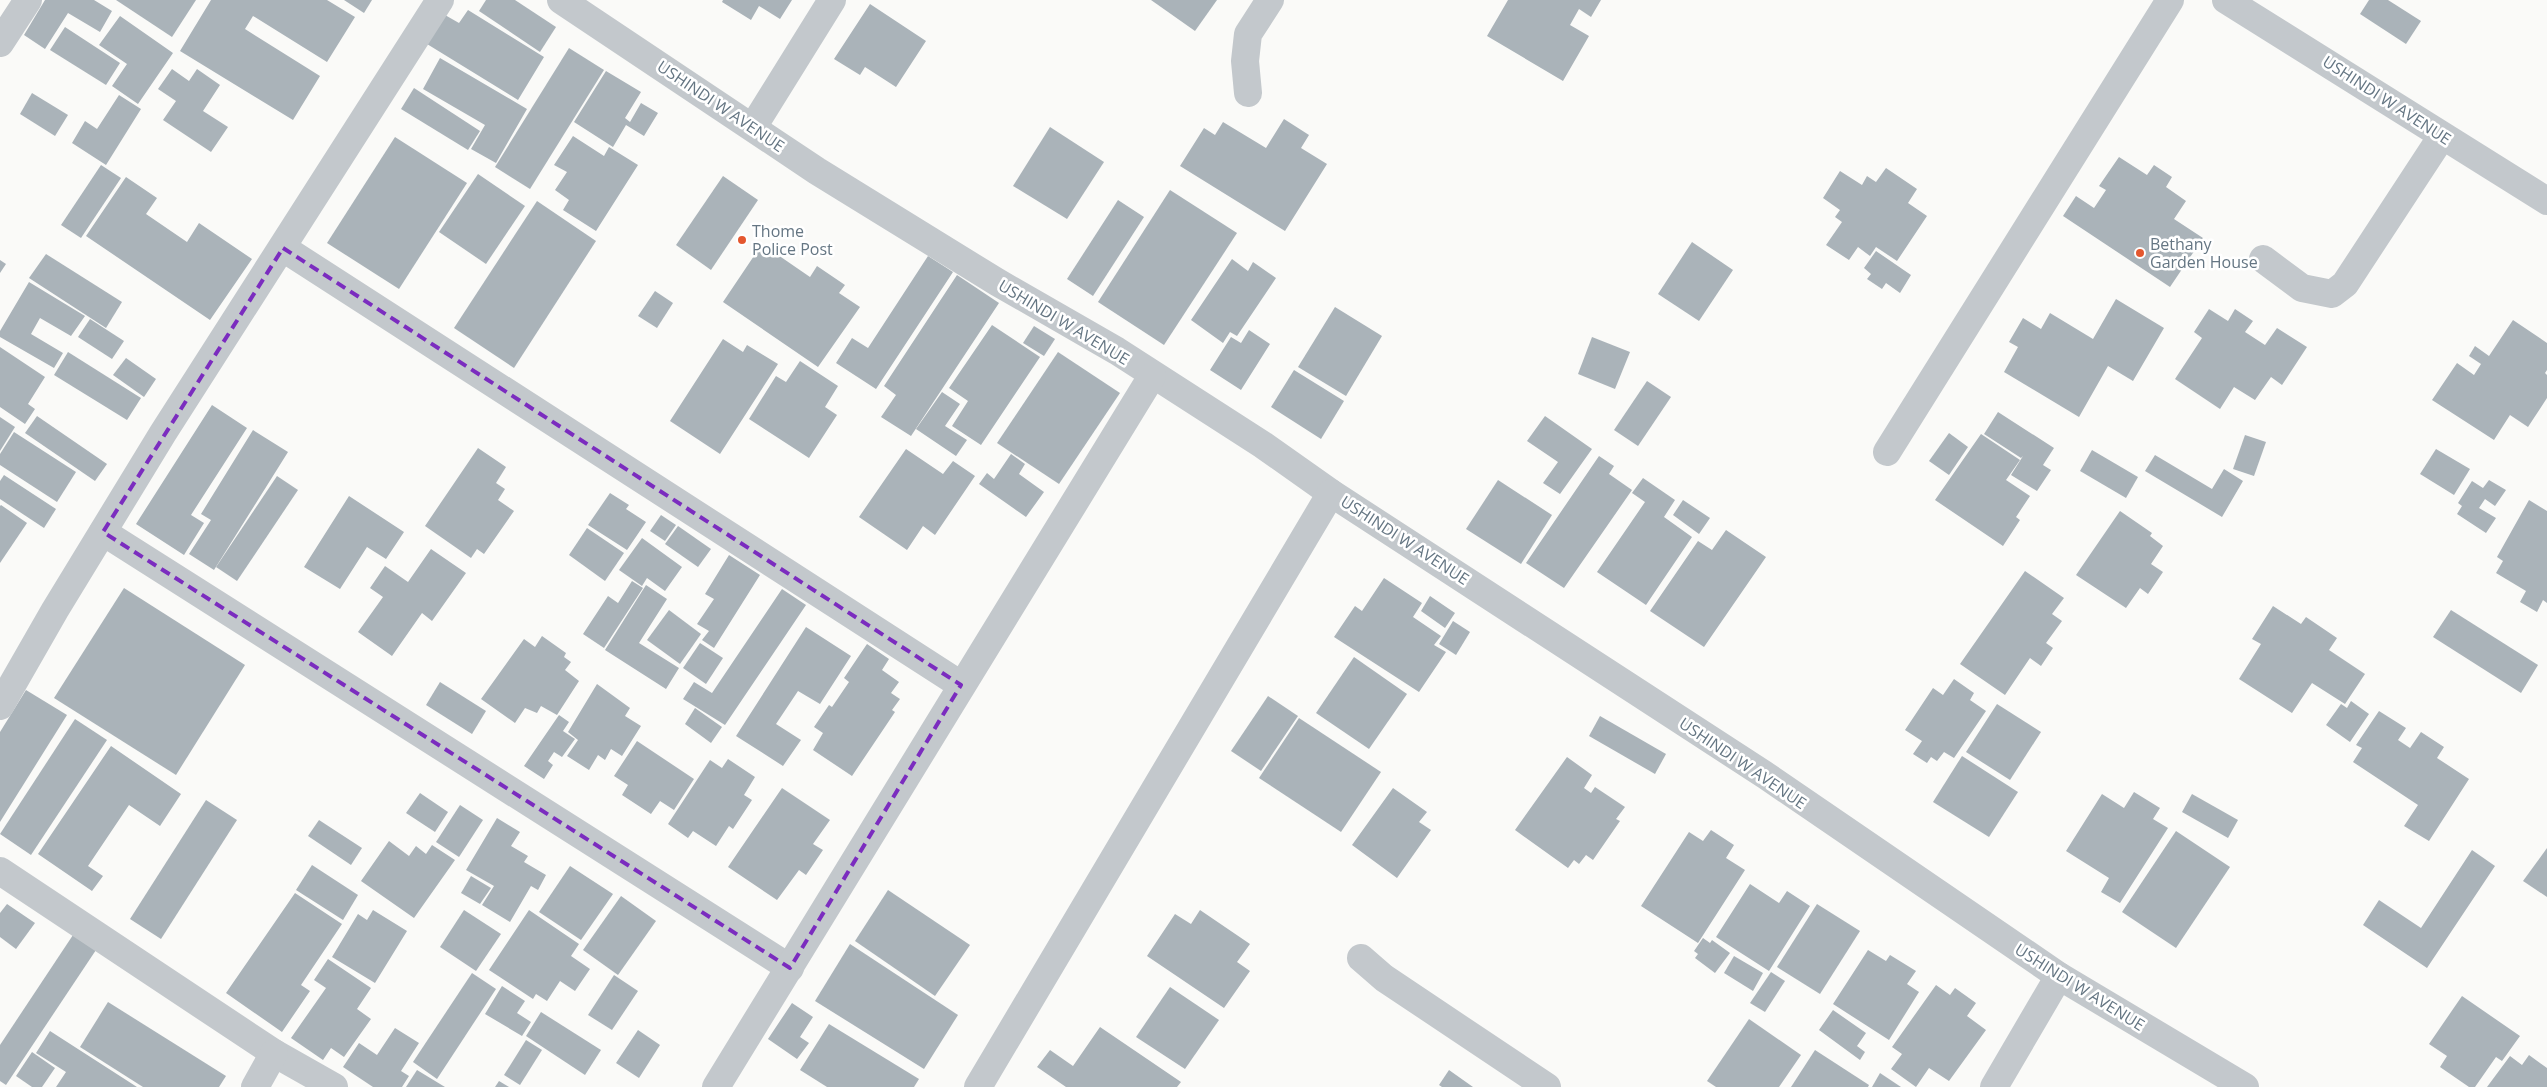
<svg xmlns="http://www.w3.org/2000/svg" width="2547" height="1087" font-family="'Open Sans',sans-serif">
	<style>
		.building { fill: #aab3b9 }
		.lines { fill: none; stroke-linecap: round; stroke-linejoin: round }
		.minor { stroke: #c3c8cc; stroke-width: 28 }
		.marked { fill: none; stroke: #7b2cbf; stroke-width: 4; stroke-dasharray: 10 6; stroke-linejoin: round }
		.poi-dot { fill: #e4572e; stroke: #fff; stroke-width: 2 }
		.labels { text-anchor: middle; stroke-width: 5; stroke-linejoin: round; paint-order: stroke }
		.street-label { font-size: 16px; fill: #657683; stroke: #fff }
		.poi-label { font-size: 16px; fill: #657683; stroke: #fff; text-anchor: start }
	</style>
	<rect width="100%" height="100%" fill="#fafaf8"/>
	<g class="building">
		<path d="M45 0H94L112 11 100 32 68 13 45 49 24 35Z"/>
		<path d="M116 0H196L172 37Z"/>
		<path d="M211 0H327L355 17 327 62 253 16 245 29 320 76 293 120 180 51Z"/>
		<path d="M344 0H372L364 13Z"/>
		<path d="M486 0H515L556 27 540 52 479 11Z"/>
		<path d="M723 0H792L780 19 759 6 751 20 722 2Z"/>
		<path d="M1151 0H1217L1195 31Z"/>
		<path d="M1508 0H1601L1591 17 1579 9 1570 25 1589 36 1563 81 1487 36Z"/>
		<path d="M2369 0H2388L2421 21 2406 44 2360 14Z"/>
		<path d="M870 4 926 41 896 87 865 67 860 75 834 59Z"/>
		<path d="M468 10 544 57 518 100 427 44 445 15 459 23Z"/>
		<path d="M120 16 173 53 138 104 112 86 127 64 99 45Z"/>
		<path d="M65 27 120 63 106 85 50 50Z"/>
		<path d="M569 48 604 70 530 189 495 167Z"/>
		<path d="M440 58 527 109 496 163 471 149 485 125 423 89Z"/>
		<path d="M172 69 189 81 197 69 220 85 203 111 228 127 211 152 163 120 176 101 158 89Z"/>
		<path d="M606 71 641 92 625 118 630 122 641 103 658 113 644 136 626 125 613 147 574 122Z"/>
		<path d="M414 88 480 131 468 150 401 109Z"/>
		<path d="M32 93 68 115 55 136 20 114Z"/>
		<path d="M119 95 141 109 106 165 72 143 85 121 97 129Z"/>
		<path d="M1284 119 1309 135 1301 148 1327 164 1285 231 1180 166 1204 128 1215 135 1223 122 1266 148Z"/>
		<path d="M1050 127 1104 162 1067 219 1013 186Z"/>
		<path d="M573 136 604 156 609 147 638 165 596 231 563 210 569 200 555 190 567 172 554 165Z"/>
		<path d="M395 137 467 183 399 289 327 243Z"/>
		<path d="M2119 157 2147 175 2154 165 2172 177 2166 187 2186 201 2174 219 2203 238 2170 287 2063 216 2076 196 2094 208 2106 190 2099 186Z"/>
		<path d="M101 165 121 178 81 238 61 225Z"/>
		<path d="M1886 168 1917 189 1908 203 1927 216 1897 261 1876 247 1870 256 1858 247 1849 260 1826 245 1842 222 1835 217 1840 210 1823 198 1840 171 1862 185 1867 176 1876 182Z"/>
		<path d="M478 174 525 206 486 264 439 232Z"/>
		<path d="M723 176 758 200 711 270 676 245Z"/>
		<path d="M126 177 157 198 146 214 187 242 199 223 252 259 210 320 86 236Z"/>
		<path d="M1170 190 1237 233 1164 345 1098 302Z"/>
		<path d="M1118 200 1144 217 1093 296 1067 279Z"/>
		<path d="M537 201 596 241 514 368 454 328Z"/>
		<path d="M1692 242 1733 270 1699 321 1658 294Z"/>
		<path d="M762 244 810 277 817 266 845 285 839 293 860 307 818 367 723 302Z"/>
		<path d="M1876 251 1911 275 1900 293 1886 283 1882 289 1867 279 1871 274 1864 268Z"/>
		<path d="M46 254 122 302 106 328 29 278Z"/>
		<path d="M928 256 953 272 876 389 836 363 852 338 868 348Z"/>
		<path d="M1232 259 1248 271 1253 262 1276 278 1237 336 1230 332 1223 343 1191 320Z"/>
		<path d="M0 260 6 264 0 273Z"/>
		<path d="M957 275 999 303 911 436 881 417 896 395 884 386Z"/>
		<path d="M29 282 85 316 71 336 40 318 31 334 63 353 54 368 0 337V331Z"/>
		<path d="M655 291 673 303 657 328 638 316Z"/>
		<path d="M2116 299 2164 328 2133 381 2108 366 2079 417 2004 372 2018 347 2009 342 2023 318 2041 329 2050 313 2093 339Z"/>
		<path d="M1335 307 1382 336 1346 396 1298 367Z"/>
		<path d="M2209 309 2228 321 2235 309 2253 321 2245 332 2265 345 2277 328 2307 347 2282 385 2271 377 2255 400 2234 387 2220 409 2175 379 2202 338 2194 332Z"/>
		<path d="M90 319 124 341 112 359 78 337Z"/>
		<path d="M2513 320 2547 343V370L2545 373 2547 375V398L2528 427 2510 415 2494 440 2432 400 2457 363 2474 375 2481 364 2469 356 2475 346 2489 356Z"/>
		<path d="M992 325 1040 357 981 445 952 426 968 401 949 388Z"/>
		<path d="M1034 326 1055 339 1044 356 1023 343Z"/>
		<path d="M1249 330 1270 344 1241 390 1210 370 1231 337 1241 343Z"/>
		<path d="M1592 337 1630 352 1615 389 1578 374Z"/>
		<path d="M723 339 743 352 747 345 778 364 720 454 670 421Z"/>
		<path d="M0 347 45 377 28 404 35 409 25 424 0 407Z"/>
		<path d="M68 352 141 398 127 420 54 375Z"/>
		<path d="M1058 352 1120 393 1059 484 997 443Z"/>
		<path d="M126 358 156 379 144 397 113 375Z"/>
		<path d="M800 361 838 386 825 407 837 415 809 458 749 419 776 376 786 382Z"/>
		<path d="M1294 370 1344 401 1321 439 1271 407Z"/>
		<path d="M1647 381 1671 397 1638 446 1614 430Z"/>
		<path d="M942 392 960 404 945 426 967 440 956 456 916 429Z"/>
		<path d="M212 405 247 428 191 515 204 523 184 555 136 524Z"/>
		<path d="M1998 412 2054 448 2043 465 2051 470 2037 491 2011 475 2023 456 2021 458 1984 434Z"/>
		<path d="M37 416 107 464 95 481 25 433Z"/>
		<path d="M1545 416 1592 449 1560 494 1543 483 1558 462 1527 441Z"/>
		<path d="M0 417 15 427 0 451Z"/>
		<path d="M253 430 288 452 214 570 189 554 211 520 201 514Z"/>
		<path d="M14 432 76 472 57 502 0 465V454Z"/>
		<path d="M1949 433 1968 447 1949 475 1929 461Z"/>
		<path d="M1981 434 2020 460 2006 480 2030 496 2016 517 2020 520 2003 546 1935 500Z"/>
		<path d="M2245 435 2266 442 2254 476 2233 469Z"/>
		<path d="M478 448 506 467 496 483 505 489 498 500 514 511 484 554 477 549 471 558 425 526Z"/>
		<path d="M906 449 943 474 953 461 975 476 935 535 923 526 907 550 859 517Z"/>
		<path d="M2436 449 2470 469 2454 495 2420 474Z"/>
		<path d="M2092 450 2138 477 2126 498 2080 471Z"/>
		<path d="M1011 454 1025 464 1019 474 1044 492 1026 517 979 484 987 473 994 479Z"/>
		<path d="M2155 455 2212 489 2224 469 2243 481 2222 517 2145 471Z"/>
		<path d="M1599 456 1614 466 1609 474 1632 490 1564 588 1526 563Z"/>
		<path d="M4 475 56 509 44 528 0 499V481Z"/>
		<path d="M277 476 298 490 237 581 216 567Z"/>
		<path d="M1643 478 1675 500 1664 517 1692 537 1646 605 1597 572 1645 502 1632 493Z"/>
		<path d="M1498 480 1552 515 1521 564 1466 529Z"/>
		<path d="M2489 480 2506 490 2495 506 2485 499 2479 508 2496 518 2486 533 2457 514 2462 506 2458 503 2472 481 2483 488Z"/>
		<path d="M610 493 629 505 626 509 646 522 627 550 588 525Z"/>
		<path d="M349 496 404 532 386 559 367 547 340 589 304 567Z"/>
		<path d="M1683 500 1710 518 1699 534 1673 515Z"/>
		<path d="M2529 500 2547 511V603L2543 600 2537 612 2520 602 2526 591 2496 573 2503 561 2497 557Z"/>
		<path d="M1 505 27 523 0 563V506Z"/>
		<path d="M2120 511 2152 533 2150 536 2163 546 2151 564 2163 572 2148 594 2140 588 2126 608 2076 575Z"/>
		<path d="M661 515 676 525 665 541 650 531Z"/>
		<path d="M678 526 711 549 698 567 665 544Z"/>
		<path d="M587 528 624 553 605 581 569 555Z"/>
		<path d="M1726 530 1766 557 1704 647 1650 611 1698 541 1712 550Z"/>
		<path d="M642 538 682 567 665 591 647 578 642 586 619 570Z"/>
		<path d="M431 549 466 573 432 621 422 613 392 656 358 632 383 597 370 588 385 566 408 582Z"/>
		<path d="M729 555 760 575 714 648 702 640 709 631 697 624 714 599 705 594Z"/>
		<path d="M2025 571 2064 598 2052 614 2062 621 2046 643 2053 648 2041 666 2030 658 2005 695 1960 664Z"/>
		<path d="M1384 578 1422 603 1413 617 1441 636 1434 645 1446 652 1419 692 1334 637 1355 606 1362 611Z"/>
		<path d="M632 581 643 588 604 648 583 634 608 596 618 603Z"/>
		<path d="M646 585 667 599 639 643 679 668 666 689 605 650Z"/>
		<path d="M124 588 245 665 176 775 54 698Z"/>
		<path d="M782 589 806 605 725 725 683 699 694 682 712 693Z"/>
		<path d="M1430 596 1455 613 1445 628 1421 611Z"/>
		<path d="M2273 606 2301 624 2306 617 2337 638 2329 650 2365 674 2345 704 2312 683 2292 713 2239 679 2261 644 2252 639Z"/>
		<path d="M669 610 701 634 680 664 647 640Z"/>
		<path d="M2451 610 2538 665 2521 693 2433 637Z"/>
		<path d="M1453 621 1470 632 1456 655 1439 644Z"/>
		<path d="M806 627 851 656 820 704 798 691 776 724 801 740 783 766 736 736Z"/>
		<path d="M542 636 566 653 564 657 571 662 565 670 579 681 557 715 541 706 537 713 525 708 515 723 481 699 524 639 535 647Z"/>
		<path d="M700 643 723 658 706 684 683 668Z"/>
		<path d="M867 644 889 659 882 670 899 682 891 693 900 699 892 710 895 712 852 776 813 750 823 733 814 727 829 705 832 707 849 682 844 678Z"/>
		<path d="M1354 657 1407 694 1369 749 1316 713Z"/>
		<path d="M1954 679 1974 693 1970 700 1986 711 1954 758 1944 752 1937 761 1931 757 1927 763 1913 754 1922 741 1905 730 1933 688 1943 695Z"/>
		<path d="M440 682 486 711 472 734 426 705Z"/>
		<path d="M597 684 630 708 625 716 641 726 622 756 611 749 605 760 598 755 589 770 567 756 578 740 568 732Z"/>
		<path d="M26 690 67 715 0 822V732Z"/>
		<path d="M1268 696 1298 716 1261 771 1231 751Z"/>
		<path d="M2351 701 2369 714 2350 742 2326 725 2341 704 2347 708Z"/>
		<path d="M1997 704 2041 732 2010 780 1966 752Z"/>
		<path d="M695 708 722 727 711 743 685 724Z"/>
		<path d="M2379 711 2406 728 2398 740 2410 748 2421 732 2444 747 2437 758 2469 779 2429 841 2404 826 2418 805 2353 762 2362 748 2356 745Z"/>
		<path d="M559 715 569 722 563 731 575 739 562 757 554 752 548 761 553 765 544 779 524 766Z"/>
		<path d="M1600 716 1666 754 1655 774 1589 736Z"/>
		<path d="M1299 718 1381 772 1341 832 1259 778Z"/>
		<path d="M75 719 107 740 31 855 0 834Z"/>
		<path d="M637 741 694 779 674 810 660 801 651 814 622 795 628 785 614 776Z"/>
		<path d="M111 746 181 794 160 826 129 805 88 866 103 876 92 891 38 854Z"/>
		<path d="M1962 756 2018 792 1989 837 1933 802Z"/>
		<path d="M1567 757 1592 775 1584 788 1591 793 1595 787 1625 807 1616 819 1620 821 1593 860 1586 855 1579 864 1574 860 1568 868 1515 830Z"/>
		<path d="M728 759 755 777 744 795 752 800 733 829 729 826 716 846 693 831 688 838 668 824 710 760 722 768Z"/>
		<path d="M782 788 830 820 813 844 823 850 806 875 799 870 777 900 728 867Z"/>
		<path d="M1393 788 1427 812 1419 822 1431 830 1397 878 1352 845Z"/>
		<path d="M2134 792 2160 808 2153 819 2168 828 2120 903 2101 892 2109 878 2066 851 2102 794 2124 808Z"/>
		<path d="M420 793 448 812 435 832 406 813Z"/>
		<path d="M2192 794 2238 820 2228 838 2182 812Z"/>
		<path d="M206 800 237 820 161 939 130 919Z"/>
		<path d="M460 805 483 820 459 857 436 842Z"/>
		<path d="M497 818 520 832 511 846 528 856 524 862 546 875 538 890 531 886 510 922 482 905 494 886 466 870Z"/>
		<path d="M319 820 362 848 351 865 308 836Z"/>
		<path d="M1711 830 1734 845 1726 858 1745 870 1698 943 1641 906 1689 832 1703 841Z"/>
		<path d="M2176 831 2230 867 2176 948 2122 912Z"/>
		<path d="M389 841 409 856 416 846 426 854 432 845 455 860 414 918 361 881Z"/>
		<path d="M2547 848V897L2523 881Z"/>
		<path d="M2472 850 2495 866 2427 968 2363 925 2379 900 2421 928Z"/>
		<path d="M312 865 358 895 343 920 296 890Z"/>
		<path d="M570 866 613 894 581 940 539 912Z"/>
		<path d="M471 876 491 888 480 904 461 893Z"/>
		<path d="M1750 884 1779 903 1787 891 1810 906 1769 971 1716 937Z"/>
		<path d="M888 890 970 945 935 996 855 941Z"/>
		<path d="M295 893 342 924 301 985 310 991 282 1032 226 993Z"/>
		<path d="M621 896 656 921 618 975 583 950Z"/>
		<path d="M7 904 35 923 16 949 0 937V913Z"/>
		<path d="M1817 904 1860 931 1820 994 1777 967Z"/>
		<path d="M373 910 407 931 375 983 332 957 358 914 367 920Z"/>
		<path d="M464 910 501 934 476 971 440 947Z"/>
		<path d="M529 910 579 944 571 956 590 969 575 991 560 981 547 1001 536 994 533 999 489 970Z"/>
		<path d="M1200 910 1250 944 1237 962 1250 971 1224 1008 1147 956 1175 914 1191 924Z"/>
		<path d="M73 935 96 950 6 1085 0 1081V1045Z"/>
		<path d="M1703 938 1710 943 1712 940 1730 953 1715 973 1695 958 1698 954 1694 951Z"/>
		<path d="M850 944 958 1015 924 1069 815 1001Z"/>
		<path d="M1868 950 1886 961 1890 955 1916 971 1907 984 1919 992 1889 1040 1833 1004Z"/>
		<path d="M1734 956 1763 973 1753 991 1724 973Z"/>
		<path d="M328 959 371 988 357 1009 371 1019 344 1057 331 1048 323 1060 291 1038 326 988 314 980Z"/>
		<path d="M1771 972 1785 981 1765 1012 1750 1003Z"/>
		<path d="M472 973 496 989 437 1079 413 1062Z"/>
		<path d="M614 975 638 991 612 1030 588 1015Z"/>
		<path d="M1936 985 1950 995 1955 988 1976 1003 1967 1016 1986 1030 1949 1081 1929 1068 1916 1087 1891 1069 1902 1054 1892 1047Z"/>
		<path d="M502 986 525 1001 517 1013 531 1022 522 1036 485 1014Z"/>
		<path d="M1170 987 1219 1020 1185 1069 1136 1037Z"/>
		<path d="M2462 996 2520 1036 2502 1061 2496 1057 2475 1087H2469L2440 1067 2447 1056 2429 1044Z"/>
		<path d="M108 1002 226 1076 219 1087H143L80 1047Z"/>
		<path d="M792 1003 813 1017 800 1037 809 1043 797 1059 768 1039Z"/>
		<path d="M1833 1010 1866 1033 1857 1046 1865 1052 1860 1060 1819 1030Z"/>
		<path d="M541 1012 601 1050 585 1075 526 1036Z"/>
		<path d="M1749 1019 1801 1055 1779 1087H1716L1707 1081Z"/>
		<path d="M829 1024 919 1079 914 1087H827L800 1070Z"/>
		<path d="M1100 1027 1181 1082 1177 1087H1066L1037 1067 1050 1050 1073 1066Z"/>
		<path d="M395 1028 419 1043 401 1071 409 1076 402 1087H373L343 1067 359 1043 377 1055Z"/>
		<path d="M638 1030 660 1045 639 1078 616 1063Z"/>
		<path d="M50 1031 137 1087H56L66 1072 36 1053Z"/>
		<path d="M526 1040 542 1050 520 1085 504 1075Z"/>
		<path d="M1815 1050 1869 1085 1868 1087H1791Z"/>
		<path d="M32 1052 55 1068 42 1087H32L16 1076Z"/>
		<path d="M2529 1055 2547 1068V1087H2487L2510 1056 2522 1065Z"/>
		<path d="M417 1070 445 1087H406Z"/>
		<path d="M1449 1070 1473 1087H1442L1439 1085Z"/>
		<path d="M1880 1073 1901 1087H1872Z"/>
		<path d="M499 1081 509 1087H495Z"/>
	</g>
	<g class="lines">
		<g class="minor">
			<path d="M561 0 817 171 997 282 1117 351 1263 445 1331 493 1765 775 2059 976 2245 1087"/>
			<path d="M2226 0 2547 201"/>
			<path d="M0 43 28 0"/>
			<path d="M1248 93 1245 61 1248 34 1270 0"/>
			<path d="M753 127 832 0"/>
			<path d="M283 248 961 685"/>
			<path d="M2263 259 2302 288 2332 294 2345 284 2442 136"/>
			<path d="M1887 452 2170 0"/>
			<path d="M103 532 790 968"/>
			<path d="M0 706 55 610 163 433 440 0"/>
			<path d="M0 871 274 1053 334 1087"/>
			<path d="M1361 958 1384 978 1547 1087"/>
			<path d="M255 1087 274 1053"/>
			<path d="M716 1087 1152 376"/>
			<path d="M978 1087 1331 493"/>
			<path d="M1994 1087 2059 976"/>
		</g>
	</g>
	<path class="marked" d="M283 248 961 685 790 968 103 532Z"/>
	<g class="poi-dot">
		<circle cx="742" cy="240" r="5"/>
		<circle cx="2140" cy="253" r="5"/>
	</g>
	<g class="labels">
		<g class="street-label">
			<text transform="translate(2387 100) rotate(33)" y="6">USHINDI W AVENUE</text>
			<text transform="translate(721 106) rotate(34)" y="6">USHINDI W AVENUE</text>
			<text transform="translate(1064 322) rotate(31)" y="6">USHINDI W AVENUE</text>
			<text transform="translate(1405 540) rotate(33)" y="6">USHINDI W AVENUE</text>
			<text transform="translate(1743 763) rotate(34)" y="6">USHINDI W AVENUE</text>
			<text transform="translate(2080 987) rotate(32)" y="6">USHINDI W AVENUE</text>
		</g>
		<g class="poi-label">
			<text x="752" y="237">Thome<tspan x="752" dy="18">Police Post</tspan></text>
			<text x="2150" y="250">Bethany<tspan x="2150" dy="18">Garden House</tspan></text>
		</g>
	</g>
</svg>
